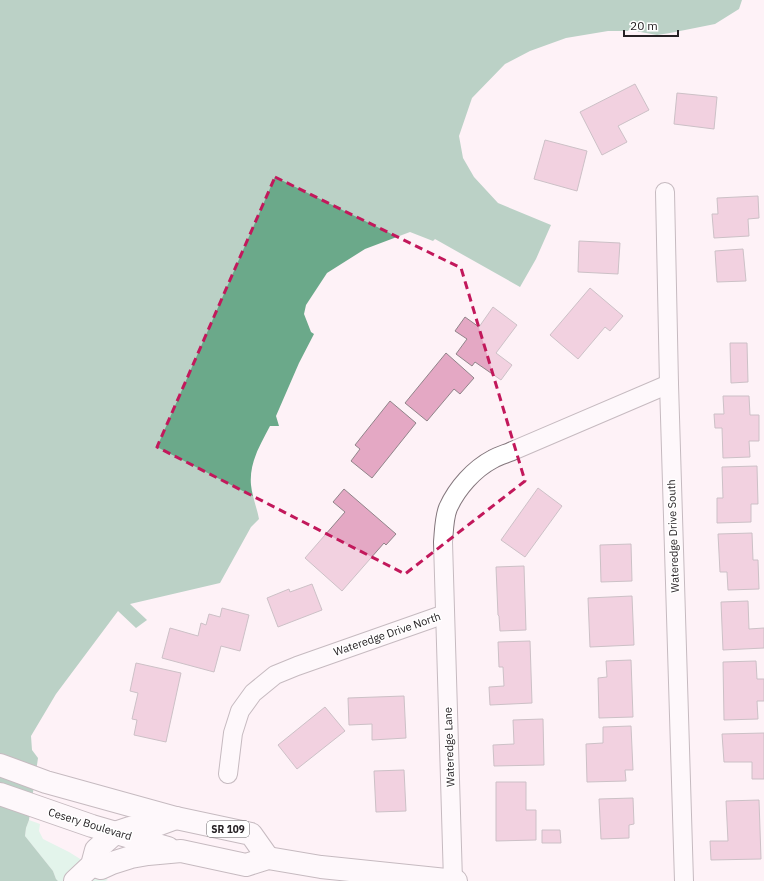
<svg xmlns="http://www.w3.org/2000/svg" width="764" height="881" font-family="'IBM Plex Sans',sans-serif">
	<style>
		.green { fill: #c4f5db }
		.water { fill: #6ba98a }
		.building { fill: #e4a8c4; stroke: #91848a }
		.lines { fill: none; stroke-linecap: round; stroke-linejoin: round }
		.minor-casing { stroke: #84777d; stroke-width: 20 }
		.major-casing { stroke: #84777d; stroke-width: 24 }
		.minor { stroke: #fff; stroke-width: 18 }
		.major { stroke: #fff; stroke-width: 22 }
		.marked { fill: none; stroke: #c2185b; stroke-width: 3; stroke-dasharray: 8 5; stroke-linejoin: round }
		.labels { text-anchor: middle; stroke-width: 3; stroke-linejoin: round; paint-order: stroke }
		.shield { fill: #fff; stroke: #676466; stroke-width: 1 }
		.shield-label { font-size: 10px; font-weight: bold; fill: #262124 }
		.street-label { font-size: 11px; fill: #262124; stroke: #fff }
	</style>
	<rect width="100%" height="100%" fill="#fef2f7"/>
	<path class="green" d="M29 820 40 824 39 831 43 839 69 852 93 867 108 880 105 881H58L56 879 53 871 25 836 26 828Z"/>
	<path class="water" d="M0 0H742L739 9 715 24 670 33 657 35 635 31H608L566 38 530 51 505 64 472 98 459 136 463 158 474 177 498 203 551 225 536 259 520 287 435 239 433 241 410 232 365 249 327 273 306 305 304 314 311 332 314 334 299 363 276 416 279 426H270C260 445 249 463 251 485 252 496 257 508 259 519L251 527 220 583 130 604 147 620 136 628 118 611 56 694 31 736 32 750 38 758 29 820 26 828 25 836 53 871 56 879 58 881H0Z"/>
	<g class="building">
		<path d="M635 84 649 110 618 126 627 142 602 155 580 112Z"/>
		<path d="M677 93 717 97 714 129 674 124Z"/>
		<path d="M545 140 587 151 577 191 534 179Z"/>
		<path d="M758 196 759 218 748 219 749 236 714 238 712 214H718L717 198Z"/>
		<path d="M579 241 620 243 618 274 578 272Z"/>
		<path d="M743 249 746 281 717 282 715 251Z"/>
		<path d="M590 288 623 316 610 331 605 327 578 359 550 335Z"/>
		<path d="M493 307 517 325 496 353 512 365 501 380 475 362 472 366 456 354 467 339 455 331 465 317 479 327Z"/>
		<path d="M730 343H747L748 382 731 383Z"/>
		<path d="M446 353 474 378 460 394 454 389 427 421 405 403Z"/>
		<path d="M723 396H749L750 415H759V441H749L750 457 723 458 722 428H715L714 414H724Z"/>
		<path d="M390 401 416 423 372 478 351 461 360 449 355 445Z"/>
		<path d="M757 466 758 504H751V522L717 523V498H723L722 467Z"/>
		<path d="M538 488 562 506 525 557 501 540Z"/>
		<path d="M344 489 396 534 386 545 384 543 342 591 305 558 345 512 333 502Z"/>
		<path d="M752 533 753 560H758L759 589 728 590 727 572H720L718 534Z"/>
		<path d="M631 544 632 581 601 582 600 545Z"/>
		<path d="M524 566 526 630 500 631 499 616 498 615 496 567Z"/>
		<path d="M312 584 322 610 278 627 267 598 289 589 290 592Z"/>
		<path d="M632 596 634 645 590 647 588 598Z"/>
		<path d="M748 601 749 629 764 628V648L723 650 721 602Z"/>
		<path d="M222 608 249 615 240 651 221 646 214 672 162 658 170 628 198 636 201 623 206 625 209 614 220 617Z"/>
		<path d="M530 641 532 703 490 705 489 687 504 686 503 667H499L498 642Z"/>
		<path d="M631 660 633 717 599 718 598 678 607 677 606 661Z"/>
		<path d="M756 661 757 679H764V701H757L758 719 724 720 723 662Z"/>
		<path d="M136 663 181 673 166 742 134 735 137 720 132 719 138 693 130 691Z"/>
		<path d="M404 696 406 738 372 740V724L349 725 348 698Z"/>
		<path d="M325 707 345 731 297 769 278 745Z"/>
		<path d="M543 719 544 765 494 766 493 745 514 744 513 720Z"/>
		<path d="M631 726 633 770H625L626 781 587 782 586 744 603 743V727Z"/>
		<path d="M764 733V779H752V762H724L722 734Z"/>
		<path d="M404 770 406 811 376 812 374 771Z"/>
		<path d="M496 782H526V810H536V840L496 841Z"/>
		<path d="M633 798 634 824 629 825V838L601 839 599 799Z"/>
		<path d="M759 800 761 859 711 860 710 841H728L726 801Z"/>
		<path d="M542 830H560L561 843H542Z"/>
	</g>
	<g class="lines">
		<g class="minor-casing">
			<g id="minor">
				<path d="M665 192 669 384 684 881"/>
				<path d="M228 774 233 733 240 711 253 693 275 675 297 666 445 614"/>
				<path d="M453 881 443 542C444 531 444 518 448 508 457 488 474 469 493 459 498 456 505 454 510 452L669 384"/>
			</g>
		</g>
		<g class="major-casing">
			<g id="major">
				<path d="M0 765 46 782 176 818 251 834 268 858"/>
				<path d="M0 794 92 826 168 848"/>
				<path d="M92 865 101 868 112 863 131 857 148 854 181 851 246 865 268 858 321 867 456 881"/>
				<path d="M75 881 92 865 96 850 115 833 130 828 157 825 176 818"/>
			</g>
		</g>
		<use href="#minor" class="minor"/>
		<use href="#major" class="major"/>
	</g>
	<path d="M0 0H764V881H0ZM275 177 461 268 525 481 405 574 157 447Z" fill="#fef2f7" fill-opacity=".55" fill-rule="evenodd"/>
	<path class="marked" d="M275 177 461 268 525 481 405 574 157 447Z"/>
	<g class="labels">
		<rect class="shield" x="207" y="821" width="42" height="16" rx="3"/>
		<g class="shield-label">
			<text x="228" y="833">SR 109</text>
		</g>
		<g class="street-label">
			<text transform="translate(673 536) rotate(-92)" y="4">Wateredge Drive South</text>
			<text transform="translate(387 634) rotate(-19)" y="4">Wateredge Drive North</text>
			<text transform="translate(449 747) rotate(-92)" y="4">Wateredge Lane</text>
			<text transform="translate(90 824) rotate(17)" y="4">Cesery Boulevard</text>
		</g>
	</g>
	<path d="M624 30v6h54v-6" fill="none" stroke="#262124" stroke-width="2"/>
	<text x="630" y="30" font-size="12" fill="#262124" stroke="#ffffff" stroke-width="3" paint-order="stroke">20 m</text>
</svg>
